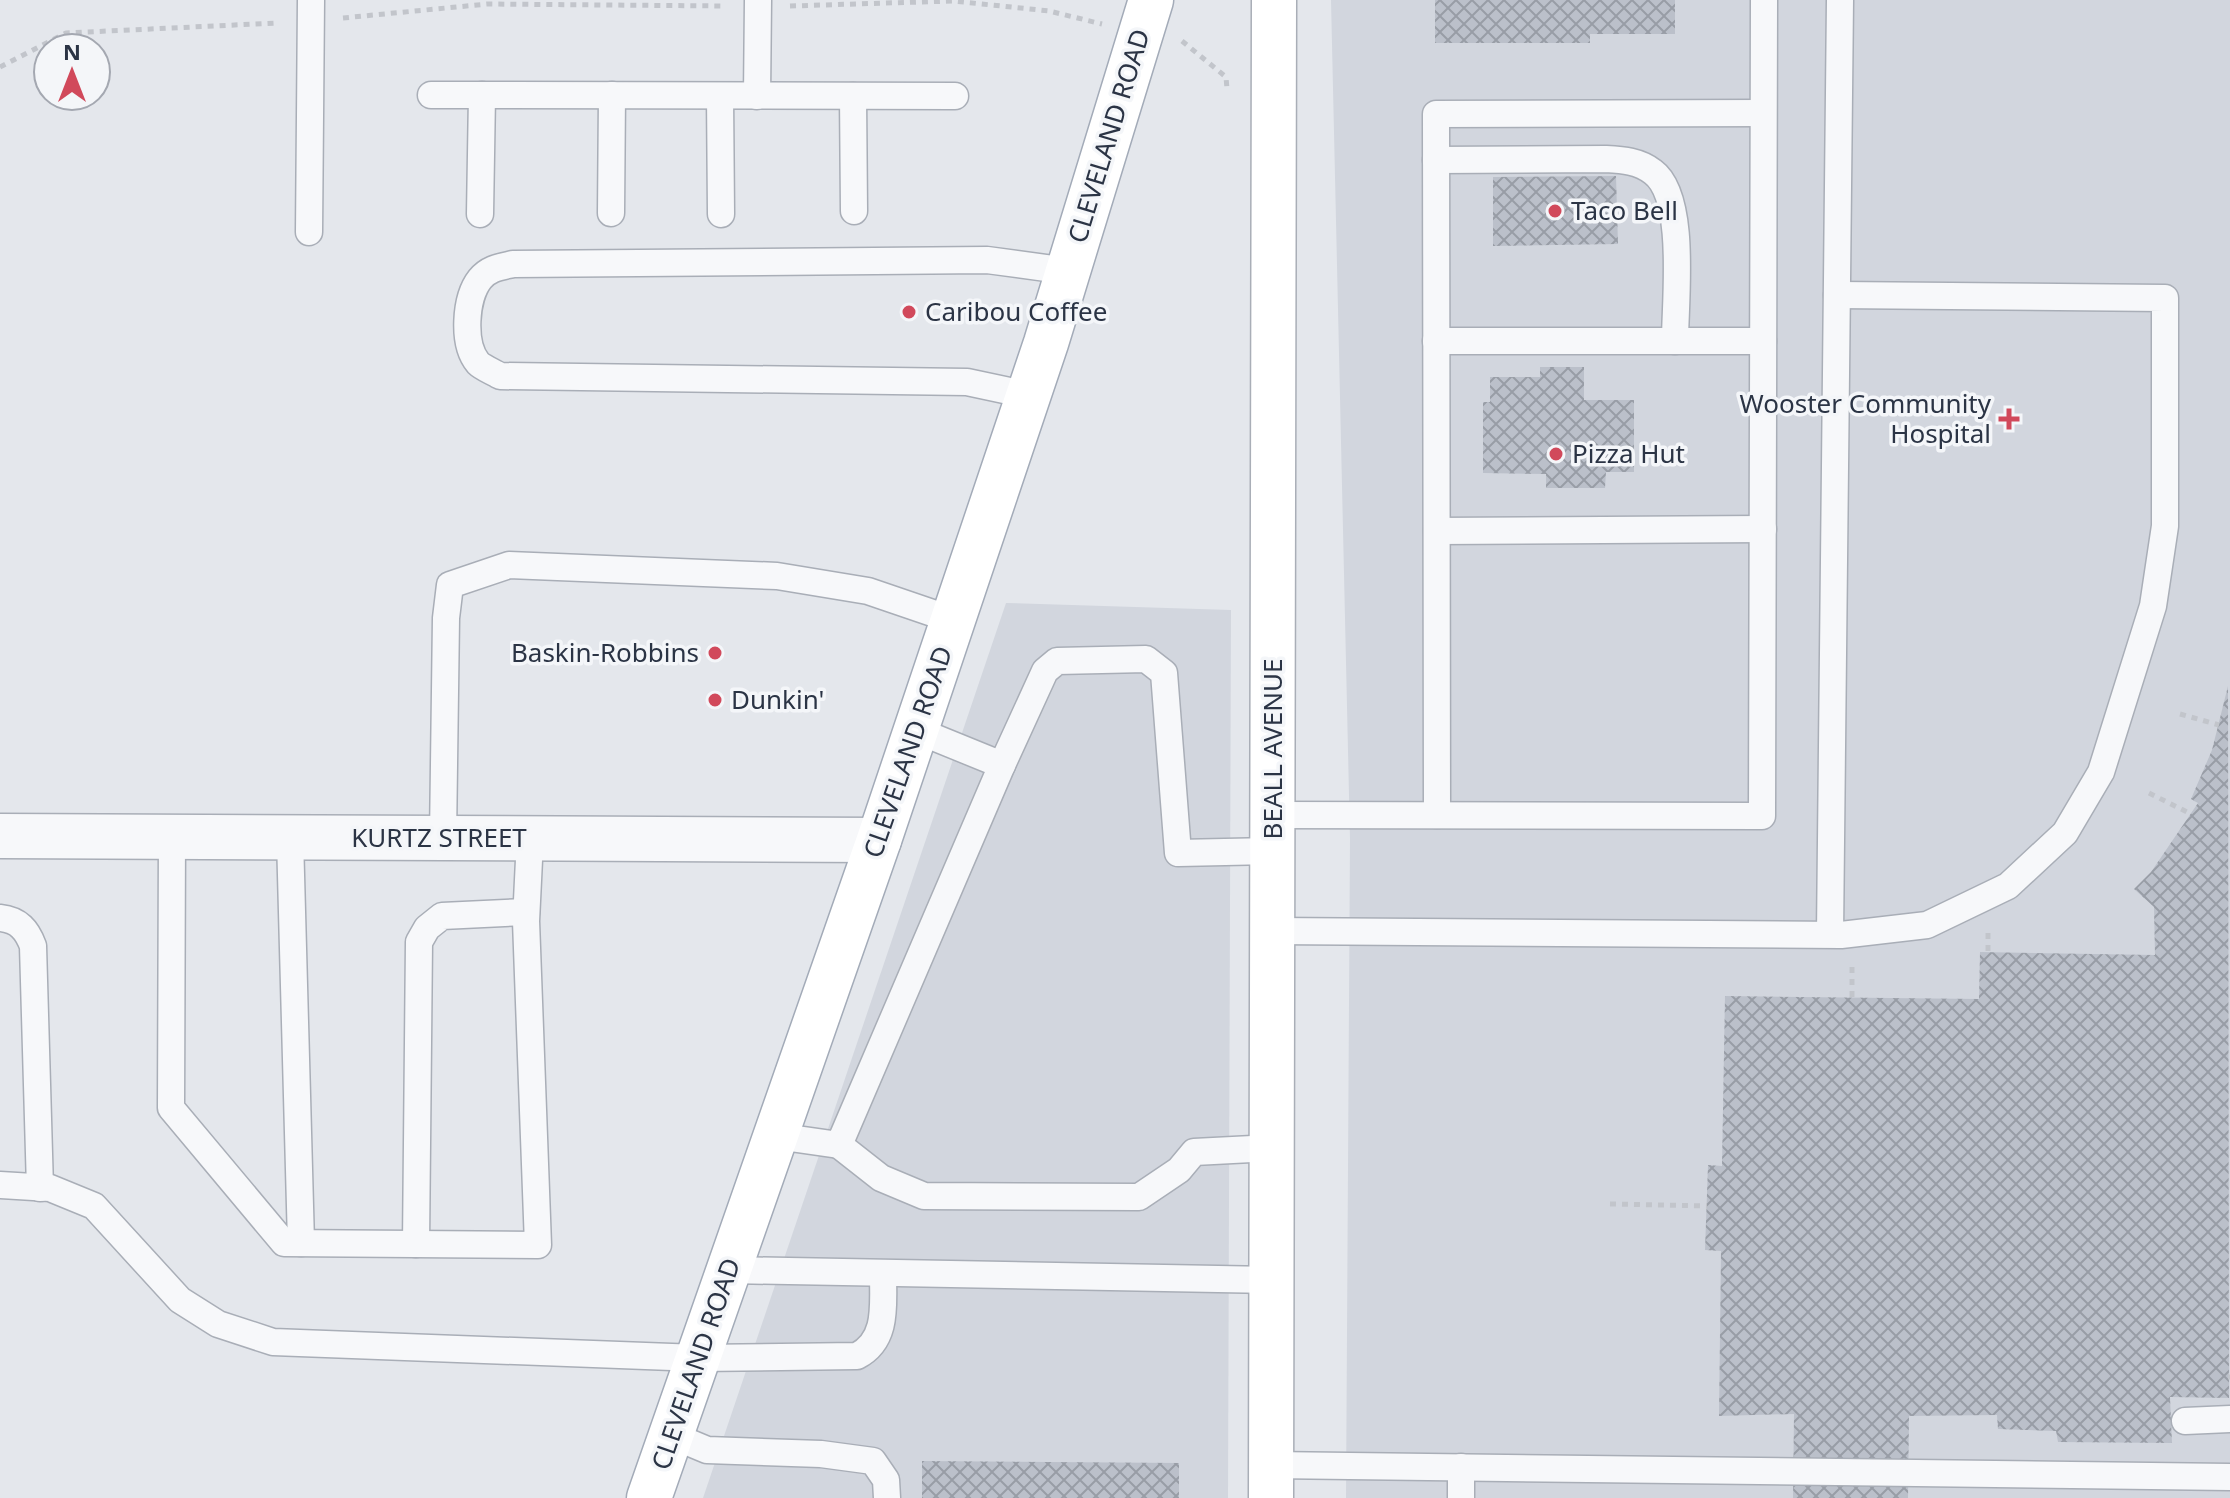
<svg xmlns="http://www.w3.org/2000/svg" width="2230" height="1498" font-family="'Noto Sans',sans-serif">
	<style>
		.built { fill: #d2d6de }
		.building { fill: url(#building-cross-hatch) }
		.lines { fill: none; stroke-linecap: round; stroke-linejoin: round }
		.lane-casing { stroke: #a9aeb7; stroke-width: 29 }
		.street-casing { stroke: #a9aeb7; stroke-width: 47 }
		.secondary-casing { stroke: #a9aeb7; stroke-width: 47 }
		.primary-casing { stroke: #a3abb8; stroke-width: 47 }
		.path { stroke: #c2c5cb; stroke-width: 5; stroke-dasharray: 6 6; stroke-linecap: butt }
		.lane { stroke: #f7f8fa; stroke-width: 26 }
		.street { stroke: #f7f8fa; stroke-width: 44 }
		.secondary { stroke: #fff; stroke-width: 44 }
		.primary { stroke: #fff; stroke-width: 44 }
		.poi-dot { fill: #d1495b; stroke: #f4f6f9; stroke-width: 3 }
		.labels { text-anchor: middle; stroke-width: 7; stroke-linejoin: round; paint-order: stroke }
		.street-label { font-size: 26px; fill: #2b3445; stroke: #f4f6f9 }
		.poi-label { font-size: 26px; fill: #2b3445; stroke: #f4f6f9; text-anchor: start }
	</style>
	<defs>
		<pattern id="building-cross-hatch" width="8" height="8" patternUnits="userSpaceOnUse" patternTransform="scale(2)"><rect width="8" height="8" fill="#bbc0ca"/><path d="M0 0l8 8M0 8l8-8" fill="none" stroke="#989da6"/></pattern>
	</defs>
	<rect width="100%" height="100%" fill="#e4e7ec"/>
	<g class="built">
		<path d="M1331 0H2230V1498H1346L1350 839Z"/>
		<path d="M1006 603 1231 610 1228 1498H703Z"/>
	</g>
	<g class="building">
		<path d="M1435 0H1675V34H1590V43H1435Z"/>
		<path d="M1616 176 1618 244 1493 246V177Z"/>
		<path d="M1540 367H1584V400H1634V472H1606L1605 488H1546V474L1483 473V402H1490V377H1540Z"/>
		<path d="M2228 686 2229 1398 2170 1397 2172 1443 2058 1442 2056 1431 1998 1429 1997 1415 1909 1416 1908 1498H1793L1794 1414 1719 1416 1721 1251 1705 1250 1708 1165 1722 1166 1725 996 1979 999 1980 952 2155 955 2154 907 2134 889 2151 872 2198 803 2191 799 2212 750Z"/>
		<path d="M922 1461 1179 1463V1498H922Z"/>
	</g>
	<g class="lines">
		<g class="lane-casing">
			<g id="lane">
				<path d="M431 95H482"/>
				<path d="M720 96 721 214"/>
				<path d="M757 96 758 0"/>
				<path d="M853 96 854 211"/>
				<path d="M1436 160 1606 159C1623 160 1639 161 1653 172 1687 197 1675 301 1675 341"/>
				<path d="M611 213 612 95"/>
				<path d="M480 214 482 95 955 96"/>
				<path d="M309 232 311 0"/>
				<path d="M1436 341H1763"/>
				<path d="M1028 395 967 382 500 376C494 372 483 368 478 363 462 344 465 298 480 279 489 268 500 267 513 264L987 260 1068 271"/>
				<path d="M1437 531 1763 529"/>
				<path d="M1002 765 1045 671 1057 661 1146 659 1164 673 1178 853 1272 851"/>
				<path d="M1273 815 1762 816 1764 0"/>
				<path d="M1437 815 1436 114 1763 113"/>
				<path d="M172 837 171 1108 284 1243 538 1245 526 921 530 839"/>
				<path d="M290 838 301 1243"/>
				<path d="M443 838 446 618 450 585 509 565 777 576 868 591 953 620"/>
				<path d="M0 918C19 920 27 930 33 946L40 1188"/>
				<path d="M1272 931 1841 935 1927 925 2008 886 2065 833 2101 772 2153 606 2165 526V298L1837 295"/>
				<path d="M1830 934 1840 0"/>
				<path d="M776 1136 839 1145 1002 765 916 730"/>
				<path d="M839 1145 881 1178 924 1196 1139 1197 1179 1170 1194 1152 1272 1148"/>
				<path d="M0 1185 50 1188 94 1206 180 1300 218 1324 273 1342 698 1358 857 1356C888 1340 883 1305 883 1275"/>
				<path d="M416 1244 419 942 427 928 442 916 526 912"/>
				<path d="M729 1270 1272 1280"/>
				<path d="M2185 1421 2230 1419"/>
				<path d="M671 1435 707 1450 821 1454 873 1461 886 1480 887 1498"/>
				<path d="M1271 1465 2230 1477"/>
				<path d="M1461 1467V1498"/>
			</g>
		</g>
		<g class="street-casing">
			<path id="street" d="M0 836 879 840"/>
		</g>
		<g class="secondary-casing">
			<path id="secondary" d="M1271 1498 1274 0"/>
		</g>
		<g class="primary-casing">
			<path id="primary" d="M649 1498 879 840 1046 343 1151 0"/>
		</g>
		<g class="path">
			<path d="M790 6 953 1 1049 11 1102 24"/>
			<path d="M343 18 487 4 724 6"/>
			<path d="M1182 41 1226 77 1227 89"/>
			<path d="M0 67 66 33 277 23"/>
			<path d="M2180 714 2219 725"/>
			<path d="M2149 793 2191 814"/>
			<path d="M1988 933V952"/>
			<path d="M1852 967V998"/>
			<path d="M1610 1204 1707 1206"/>
			<path d="M2228 1377H2230"/>
		</g>
		<use href="#lane" class="lane"/>
		<use href="#street" class="street"/>
		<use href="#secondary" class="secondary"/>
		<use href="#primary" class="primary"/>
	</g>
	<g class="poi-dot">
		<circle cx="1555" cy="211" r="8"/>
		<circle cx="909" cy="312" r="8"/>
		<path d="M2005 407h8v8h8v8h-8v8h-8v-8h-8v-8h8z"/>
		<circle cx="1556" cy="454" r="8"/>
		<circle cx="715" cy="653" r="8"/>
		<circle cx="715" cy="700" r="8"/>
	</g>
	<g class="labels">
		<g class="street-label">
			<text transform="translate(1109 136) rotate(-73)" y="9">CLEVELAND ROAD</text>
			<text transform="translate(1273 749) rotate(-90)" y="9">BEALL AVENUE</text>
			<text transform="translate(908 752) rotate(-71)" y="9">CLEVELAND ROAD</text>
			<text x="439" y="847">KURTZ STREET</text>
			<text transform="translate(696 1364) rotate(-71)" y="9">CLEVELAND ROAD</text>
		</g>
		<g class="poi-label">
			<text x="1571" y="220">Taco Bell</text>
			<text x="925" y="321">Caribou Coffee</text>
			<text x="1991" y="413" text-anchor="end">Wooster Community<tspan x="1991" dy="30">Hospital</tspan></text>
			<text x="1572" y="463">Pizza Hut</text>
			<text x="699" y="662" text-anchor="end">Baskin-Robbins</text>
			<text x="731" y="709">Dunkin'</text>
		</g>
	</g>
	<g transform="translate(72 72)"><circle r="38" fill="#f4f6f9" stroke="#a4a8b1" stroke-width="2"/>
	<path d="M0-6L14 30L0 20L-14 30Z" fill="#d1495b"/>
	<text y="-12" font-size="22" font-weight="bold" text-anchor="middle" fill="#2b3445">N</text>
	</g>
</svg>
